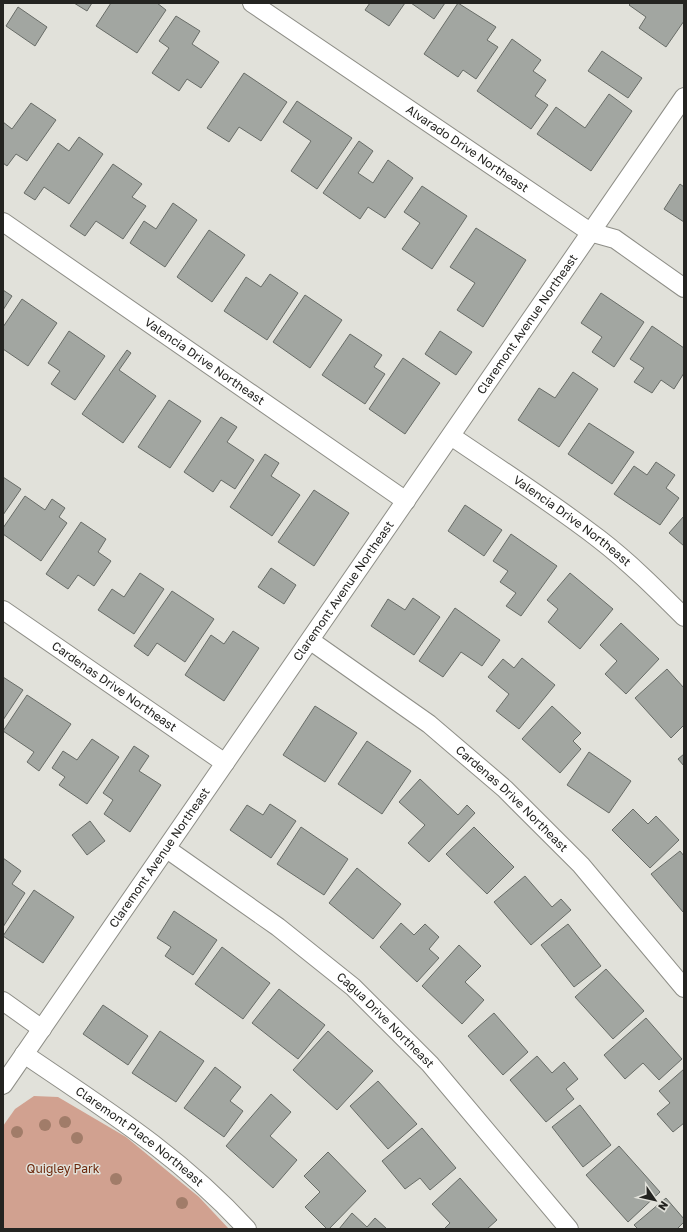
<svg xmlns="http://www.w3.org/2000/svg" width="687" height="1232" font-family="'Golos Text',sans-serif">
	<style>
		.green { fill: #d1a190 }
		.building { fill: #a2a6a1; stroke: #686c67 }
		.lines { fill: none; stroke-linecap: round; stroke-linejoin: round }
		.street-casing { stroke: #8e8e87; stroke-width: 20 }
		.street { stroke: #fff; stroke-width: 18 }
		.tree { fill: #a17c69 }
		.labels { text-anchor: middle; stroke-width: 3; stroke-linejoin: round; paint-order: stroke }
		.street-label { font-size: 12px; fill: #242421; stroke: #e1e1da }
		.park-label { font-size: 12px; fill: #6d290d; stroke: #e1e1da }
	</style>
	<rect width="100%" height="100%" fill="#e1e1da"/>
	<path class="green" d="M34 1096 58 1097 126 1137 199 1197 229 1229H3V1126L15 1109Z"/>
	<g class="building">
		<path d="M74 3H92L87 11Z"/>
		<path d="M111 3H157L166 10 137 53 96 26Z"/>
		<path d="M370 3H405L389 26 365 10Z"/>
		<path d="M411 3H445L434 19Z"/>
		<path d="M458 3 496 27 487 40 498 47 476 79 463 70 458 77 424 54Z"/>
		<path d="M631 3H684V21L666 47 639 28 646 17 629 5Z"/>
		<path d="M18 7 47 27 35 46 6 26Z"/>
		<path d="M176 16 200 31 192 44 219 62 201 88 187 79 179 91 152 73 169 48 159 41Z"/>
		<path d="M512 39 541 60 533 71 546 80 535 96 548 105 531 129 477 91Z"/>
		<path d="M602 51 642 78 628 98 588 71Z"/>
		<path d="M244 73 287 102 261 141 239 127 229 142 207 128Z"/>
		<path d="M609 94 632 111 591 171 537 134 556 107 585 128Z"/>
		<path d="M297 101 352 138 317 189 291 171 311 141 283 122Z"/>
		<path d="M31 103 56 120 27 161 16 154 7 166 3 163V122L12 129Z"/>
		<path d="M79 137 103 154 69 204 44 187 35 200 24 193 58 143 69 151Z"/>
		<path d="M359 141 373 151 358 173 373 183 388 160 413 178 385 218 368 207 360 219 323 193Z"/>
		<path d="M113 164 142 184 132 197 146 206 123 239 96 221 85 236 70 226Z"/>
		<path d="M680 184 684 187V222L664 209Z"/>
		<path d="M422 186 467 216 432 269 402 249 420 223 404 212Z"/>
		<path d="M173 203 197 220 165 267 130 243 144 221 156 229Z"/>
		<path d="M476 228 526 260 483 327 457 310 475 283 450 267Z"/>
		<path d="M209 230 245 255 212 302 177 277Z"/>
		<path d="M270 274 298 293 267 340 224 311 246 277 261 287Z"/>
		<path d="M3 290 12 296 3 310Z"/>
		<path d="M601 293 644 322 614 367 592 352 602 337 581 323Z"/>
		<path d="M305 295 342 320 310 368 273 342Z"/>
		<path d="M22 299 57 323 28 366 3 349V327Z"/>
		<path d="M652 326 684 348V373L674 389 661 380 652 393 634 382 644 368 630 359Z"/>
		<path d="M69 331 105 356 75 400 51 384 60 371 48 363Z"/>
		<path d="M440 331 472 352 456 375 425 354Z"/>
		<path d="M350 334 382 355 374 367 385 374 365 404 322 375Z"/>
		<path d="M127 350 131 353 119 370 156 396 123 443 82 414Z"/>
		<path d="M403 358 440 383 405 434 369 409Z"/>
		<path d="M573 372 598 389 559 447 518 420 539 388 555 398Z"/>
		<path d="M169 400 201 421 170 468 138 447Z"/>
		<path d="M221 417 237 427 227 442 254 460 235 489 221 480 213 492 184 472Z"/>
		<path d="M589 423 634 452 612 484 568 454Z"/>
		<path d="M265 454 279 463 271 476 300 495 272 536 230 507Z"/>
		<path d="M656 462 675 475 666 488 679 498 660 525 614 494 634 466 647 475Z"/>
		<path d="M3 477 21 489 3 515Z"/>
		<path d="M314 490 349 513 314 566 278 542Z"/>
		<path d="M25 496 45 510 52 499 65 508 59 517 67 523 41 561 3 534V528Z"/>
		<path d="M465 505 502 530 484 556 448 531Z"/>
		<path d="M684 516V546L669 533Z"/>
		<path d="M81 522 106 539 98 552 111 561 94 586 78 575 68 589 46 574Z"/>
		<path d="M511 534 557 566 521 616 506 606 516 593 500 582 508 571 493 561Z"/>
		<path d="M271 568 296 585 284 604 258 587Z"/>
		<path d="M140 573 164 589 134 634 98 610 112 589 124 597Z"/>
		<path d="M570 573 613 609 580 649 548 622 558 609 547 600Z"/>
		<path d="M172 591 214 619 185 662 157 643 148 656 134 646Z"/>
		<path d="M413 598 440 617 414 655 371 626 388 599 405 610Z"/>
		<path d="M455 608 500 640 482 666 461 652 443 677 419 661Z"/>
		<path d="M621 623 659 659 626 694 605 674 617 661 600 645Z"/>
		<path d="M233 631 259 648 224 701 185 675 211 635 224 644Z"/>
		<path d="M522 658 555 685 519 729 496 711 509 694 488 677 503 659 514 668Z"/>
		<path d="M667 669 684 688V725L671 738 635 698Z"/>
		<path d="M3 677 23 690 3 720Z"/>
		<path d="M27 695 71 724 39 771 27 762 34 752 3 731Z"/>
		<path d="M315 706 357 733 325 782 283 755Z"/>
		<path d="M552 706 581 733 573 741 581 749 560 773 522 739Z"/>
		<path d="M92 739 119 757 87 804 59 785 65 777 52 768 63 751 77 760Z"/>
		<path d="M367 741 411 771 382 814 338 784Z"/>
		<path d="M134 746 149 756 139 771 161 785 130 832 104 814 113 800 103 793Z"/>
		<path d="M589 752 631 781 609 813 567 785Z"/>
		<path d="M684 754V766L678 759Z"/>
		<path d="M420 779 458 815 467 805 475 813 429 862 408 843 425 825 399 802Z"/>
		<path d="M270 804 296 821 271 858 230 830 247 805 263 815Z"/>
		<path d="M633 809 648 824 656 816 679 840 650 868 612 830Z"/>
		<path d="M90 821 105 841 87 855 72 835Z"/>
		<path d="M301 827 348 859 324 895 277 864Z"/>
		<path d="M474 827 514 867 487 894 446 854Z"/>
		<path d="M680 851 684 856V911L683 912 651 874Z"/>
		<path d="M3 858 21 871 12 884 25 893 3 927Z"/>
		<path d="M357 868 401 904 373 939 329 903Z"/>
		<path d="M525 876 552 907 561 899 571 910 531 945 494 902Z"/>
		<path d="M34 890 74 917 43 963 3 936Z"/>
		<path d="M174 911 217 940 193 975 165 956 171 947 157 938Z"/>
		<path d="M401 923 414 935 425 924 439 937 429 949 439 958 417 982 380 947Z"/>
		<path d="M568 924 601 966 574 987 541 945Z"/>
		<path d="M459 945 481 966 465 982 484 1000 462 1024 422 986Z"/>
		<path d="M222 947 270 983 243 1019 195 984Z"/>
		<path d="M606 969 644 1011 613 1039 575 997Z"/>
		<path d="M279 989 325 1025 298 1059 252 1023Z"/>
		<path d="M103 1005 148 1036 128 1065 83 1034Z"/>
		<path d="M494 1013 528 1052 503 1075 468 1036Z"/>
		<path d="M646 1018 682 1059 659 1080 643 1063 625 1079 604 1055Z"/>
		<path d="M160 1031 204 1061 176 1102 132 1073Z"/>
		<path d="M328 1031 373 1071 337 1110 293 1070Z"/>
		<path d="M537 1056 552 1073 564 1062 578 1079 566 1089 574 1099 546 1122 510 1080Z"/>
		<path d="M215 1067 241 1087 230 1101 243 1111 224 1137 184 1108Z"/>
		<path d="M684 1069V1123L673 1132 657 1114 670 1103 659 1091Z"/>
		<path d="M378 1081 417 1124 388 1149 350 1106Z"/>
		<path d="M271 1094 291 1112 270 1136 297 1160 273 1188 226 1146Z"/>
		<path d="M580 1105 611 1145 583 1167 552 1127Z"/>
		<path d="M422 1128 456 1168 430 1190 420 1178 405 1189 382 1161Z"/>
		<path d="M619 1146 660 1192 628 1222 586 1175Z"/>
		<path d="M328 1152 366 1191 329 1229H327L305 1207 320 1192 304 1176Z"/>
		<path d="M460 1178 497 1220 487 1229H444L450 1223 432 1204Z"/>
		<path d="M666 1198 684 1219V1222L677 1229H638L634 1225Z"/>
		<path d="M352 1213 367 1227 375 1218 387 1229H339Z"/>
	</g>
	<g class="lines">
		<g class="street-casing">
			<g id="street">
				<path id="s1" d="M252 3 590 232 615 239 684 288"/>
				<path id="s2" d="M3 222 406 501"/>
				<path id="s3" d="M451 436C501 470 551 502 599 539 629 562 657 590 684 617"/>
				<path id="s4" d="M3 610 225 763"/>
				<path id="s5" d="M311 641 429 724 505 789 581 865 684 988"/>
				<path id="s6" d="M167 849 278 927 353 987 430 1064 569 1229"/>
				<path d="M3 1001 42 1029"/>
				<path id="s7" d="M24 1054C105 1109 180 1156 247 1229"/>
				<path id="s8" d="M3 1085 684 97"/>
			</g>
		</g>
		<use href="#street" class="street"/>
	</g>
	<g class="tree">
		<circle cx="65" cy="1122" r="6"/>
		<circle cx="45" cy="1125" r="6"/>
		<circle cx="17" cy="1132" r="6"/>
		<circle cx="77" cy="1138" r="6"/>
		<circle cx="116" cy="1179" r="6"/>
		<circle cx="182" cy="1203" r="6"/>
	</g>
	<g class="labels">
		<g class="street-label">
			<text dy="4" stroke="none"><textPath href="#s1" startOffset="260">Alvarado Drive Northeast</textPath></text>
			<text dy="4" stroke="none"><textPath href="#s8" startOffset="924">Claremont Avenue Northeast</textPath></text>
			<text dy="4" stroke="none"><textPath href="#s2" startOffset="245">Valencia Drive Northeast</textPath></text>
			<text dy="4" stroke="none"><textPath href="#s3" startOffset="148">Valencia Drive Northeast</textPath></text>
			<text dy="4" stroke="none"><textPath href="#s8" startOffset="600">Claremont Avenue Northeast</textPath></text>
			<text dy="4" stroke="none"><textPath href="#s4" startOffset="135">Cardenas Drive Northeast</textPath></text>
			<text dy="4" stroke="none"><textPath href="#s5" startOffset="256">Cardenas Drive Northeast</textPath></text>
			<text dy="4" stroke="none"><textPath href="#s8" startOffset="276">Claremont Avenue Northeast</textPath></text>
			<text dy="4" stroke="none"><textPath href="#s6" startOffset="278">Cagua Drive Northeast</textPath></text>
			<text dy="4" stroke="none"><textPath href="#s7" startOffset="142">Claremont Place Northeast</textPath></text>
		</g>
		<g class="park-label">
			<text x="63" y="1173">Quigley Park</text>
		</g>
	</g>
	<rect width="687" height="1232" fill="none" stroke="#242421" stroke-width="8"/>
	<g transform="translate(655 1200) rotate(124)" stroke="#e1e1da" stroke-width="3" paint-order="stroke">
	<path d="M0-3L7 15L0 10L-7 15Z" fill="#242421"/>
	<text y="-6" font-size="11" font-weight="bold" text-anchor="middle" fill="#242421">N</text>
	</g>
</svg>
